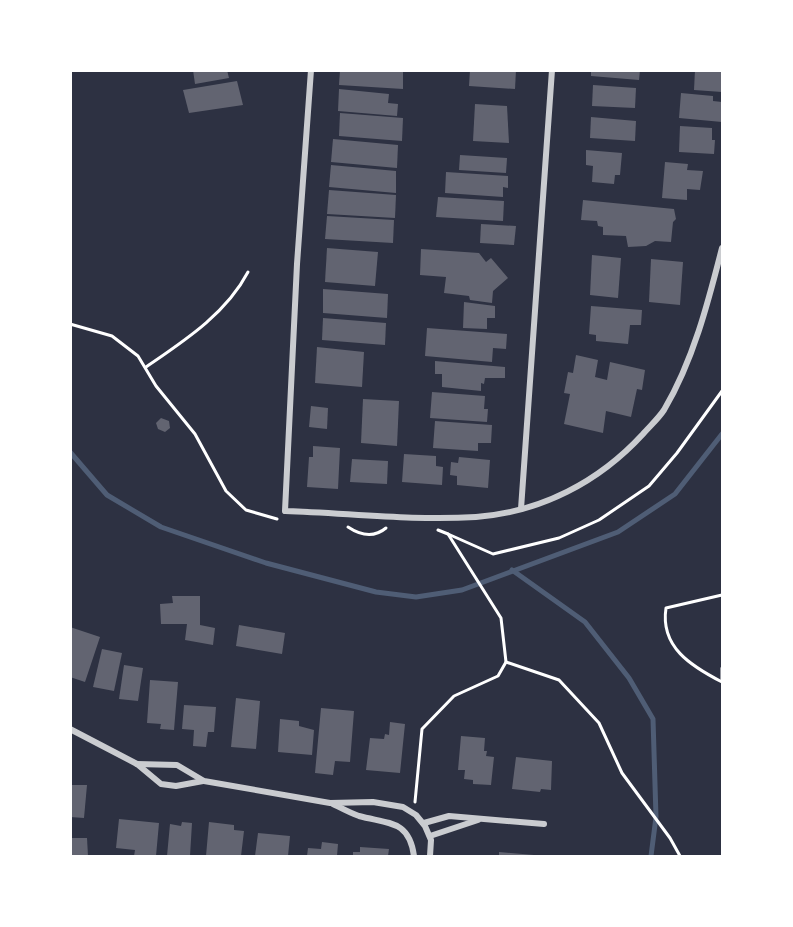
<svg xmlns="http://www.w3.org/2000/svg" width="793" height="927" font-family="Bitter,serif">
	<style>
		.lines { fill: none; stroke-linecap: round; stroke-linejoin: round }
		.stream { stroke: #4f5d75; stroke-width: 5 }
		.building { fill: #626471 }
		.path { stroke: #fff; stroke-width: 3 }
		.minor { stroke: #caccd0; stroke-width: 6 }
	</style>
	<rect width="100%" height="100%" fill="#2d3142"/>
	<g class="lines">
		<g class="stream">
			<path d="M70 452 107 495 161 527 266 563 376 592 416 597 462 590 618 532 675 494 722 434"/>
			<path d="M512 570 585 622 629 678 653 719 656 817 651 856"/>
		</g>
	</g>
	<g class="building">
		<path d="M193 70H227L229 78 195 84Z"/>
		<path d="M340 70H403V89L339 85Z"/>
		<path d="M470 70H516L515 89 469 86Z"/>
		<path d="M591 70H640L639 80 591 76Z"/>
		<path d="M695 70H722V92L694 90Z"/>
		<path d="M237 81 243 105 189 113 183 90Z"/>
		<path d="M593 85 636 88 635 108 592 106Z"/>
		<path d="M339 89 389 94 388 103 398 104 397 116 338 111Z"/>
		<path d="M681 93 713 96V101L722 102V122L679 118Z"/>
		<path d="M475 104 507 106 509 143 473 141Z"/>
		<path d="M340 113 403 118 402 141 339 136Z"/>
		<path d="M591 117 636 121 635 141 590 138Z"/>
		<path d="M680 126 712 128V140H715L714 154 679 152Z"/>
		<path d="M333 139 398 145 397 168 331 162Z"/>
		<path d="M586 150 622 153 620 175H615L614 184 592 182 593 166 586 165Z"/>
		<path d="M460 155 507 158 506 173 459 170Z"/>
		<path d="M665 162 688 164 687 170 703 171 700 190 687 189V200L662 198Z"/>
		<path d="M331 165 396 171V193L329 187Z"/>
		<path d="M446 172 508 176V188L503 187V197L445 193Z"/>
		<path d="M329 190 396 195 395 218 327 214Z"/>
		<path d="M438 197 504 201 503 221 436 217Z"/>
		<path d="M583 200 674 209 676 219 673 222 671 242 655 241 646 246 628 247 626 236 603 235V227L598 226 597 221 581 220Z"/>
		<path d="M327 216 394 220 393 243 325 239Z"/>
		<path d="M481 224 516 226 514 245 480 243Z"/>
		<path d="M327 248 378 252 375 286 325 282Z"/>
		<path d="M421 249 479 253 486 262 491 258 508 278 493 291 492 303 470 300 469 296 444 293 446 277 420 275Z"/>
		<path d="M592 255 621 258 618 298 590 295Z"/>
		<path d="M651 259 683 262 680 305 649 302Z"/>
		<path d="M323 289 388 294 387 318 323 313Z"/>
		<path d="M464 302 495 306V318H487V329L463 328Z"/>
		<path d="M591 306 642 310 641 325H630L628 344 596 341V335L589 334Z"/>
		<path d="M323 318 386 323 385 345 322 340Z"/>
		<path d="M427 328 507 334 506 349 493 348 492 362 425 356Z"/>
		<path d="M317 347 364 352 362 387 315 383Z"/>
		<path d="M576 355 598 360 595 377 607 380 610 362 645 370 642 390 637 389 631 417 606 411 603 433 564 424 570 394 564 393 568 372 573 373Z"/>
		<path d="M435 361 505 367V378H485L484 384 481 383V391L442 387V374H435Z"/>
		<path d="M432 392 485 396 484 409H488L487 422 430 418Z"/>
		<path d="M363 399 399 401 397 446 361 443Z"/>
		<path d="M311 406 328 408 327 429 309 427Z"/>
		<path d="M161 418 169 421 170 428 165 432 158 429 156 423Z"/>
		<path d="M435 421 492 425 491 443H478V451L433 448Z"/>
		<path d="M313 446 340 448 338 489 307 487 309 457H313Z"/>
		<path d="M404 454 436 456V466L443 467 442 485 402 482Z"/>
		<path d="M459 457 490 460 488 488 457 485V476L450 475 451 462 458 463Z"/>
		<path d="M352 459 388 461 387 484 350 482Z"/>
		<path d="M172 596H200V625L215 628 213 645 185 640 187 624H161L160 604 173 603Z"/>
		<path d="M239 625 285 633 282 654 236 646Z"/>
		<path d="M70 627 100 637 85 682 70 677Z"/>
		<path d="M102 649 122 653 114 691 93 687Z"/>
		<path d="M124 665 143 668 138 701 119 699Z"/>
		<path d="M150 680 178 682 174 730 160 729 161 724 147 723Z"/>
		<path d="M236 698 260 701 256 749 231 747Z"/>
		<path d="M184 705 216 707 214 732H208L206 747 193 746 194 730 182 729Z"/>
		<path d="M321 708 354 711 350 762 335 761 333 775 315 773Z"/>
		<path d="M280 719 299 721V726L314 730 312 755 278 752Z"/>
		<path d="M390 722 405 724 400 773 366 770 370 738 384 739 385 734 389 735Z"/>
		<path d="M461 736 485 738 484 751H487L486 756 494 757 491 785 473 784V780L464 779 465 770H458Z"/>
		<path d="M516 757 552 761 551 790 541 789 540 792 512 789Z"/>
		<path d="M70 785H87L84 818 70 817Z"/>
		<path d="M119 819 159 823 156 856H134L135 850 116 848Z"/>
		<path d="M182 822 192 823 190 856H167L170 824 181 826Z"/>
		<path d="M209 822 234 825V830L244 831 241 856H206Z"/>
		<path d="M258 833 290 836 288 856H255Z"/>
		<path d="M70 838H87L88 856H70Z"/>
		<path d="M322 842 338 844 337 856H307L308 848 321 849Z"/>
		<path d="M360 847 389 849 388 856H353V852H360Z"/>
		<path d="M499 852 534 855V856H499Z"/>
	</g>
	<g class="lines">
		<g class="path">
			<path d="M70 324 112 336 138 356 156 386 195 434 226 491 246 510 277 519"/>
			<path d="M146 367C184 341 226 314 248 272"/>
			<path d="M348 527C360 535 374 538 386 528"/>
			<path d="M448 534 493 554 559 538 599 520 649 486 677 453 722 391"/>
			<path d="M506 662 559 680 599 723 622 773 670 838 680 856"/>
			<path d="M722 681V668"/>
			<path d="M722 682C691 666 660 647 666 608L722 595"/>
			<path d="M415 802 422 729 454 696 498 676 506 662 501 618 448 534 438 530"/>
		</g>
		<g class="minor">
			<path d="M311 70 297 264 285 511C348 513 413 521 476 517 541 512 599 482 643 434 650 426 658 419 664 410 693 361 708 303 722 248"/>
			<path d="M521 509 552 70"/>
			<path d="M70 729 137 764 161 784 176 786 203 781"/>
			<path d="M137 764 177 765 204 781 330 803 373 802 403 807 416 815 425 826 431 840 430 856"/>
			<path d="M333 804C341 808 350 813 359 816 389 824 409 820 414 856"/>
			<path d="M424 823 449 816 544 824"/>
			<path d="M430 836 478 820"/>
		</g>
	</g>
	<rect width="793" height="927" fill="none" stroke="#ffffff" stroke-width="144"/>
</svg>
